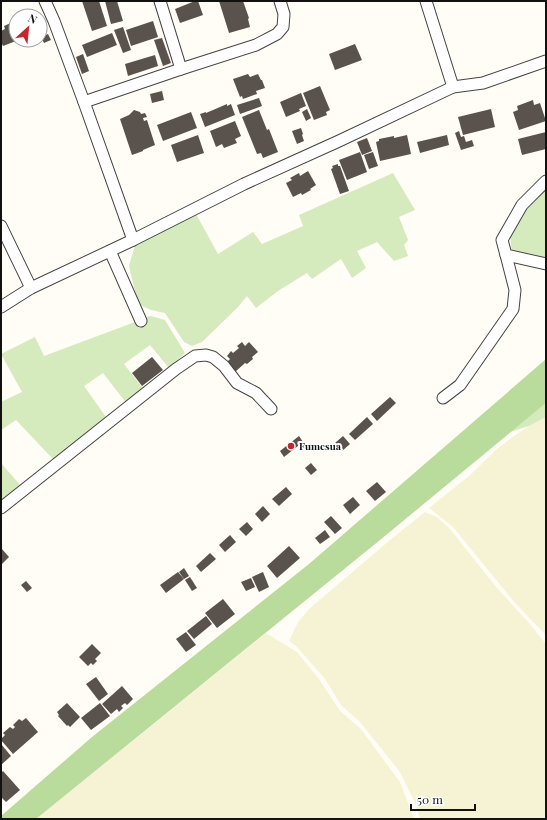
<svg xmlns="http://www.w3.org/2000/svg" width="547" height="820" font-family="'Playfair Display',serif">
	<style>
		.farmland { fill: #f6f3d4 }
		.green { fill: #d5ebbd }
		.forest { fill: #b9dc9c }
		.building { fill: #5a524d }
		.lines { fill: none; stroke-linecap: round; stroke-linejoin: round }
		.minor-casing { stroke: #444; stroke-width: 13 }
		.minor { stroke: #fff; stroke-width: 11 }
		.poi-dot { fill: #c4262e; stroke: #fff; stroke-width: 1.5 }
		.labels { text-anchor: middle; stroke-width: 4; stroke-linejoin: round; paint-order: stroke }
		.poi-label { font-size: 10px; font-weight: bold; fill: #111; stroke: #fff; text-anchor: start }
	</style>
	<rect width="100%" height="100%" fill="#fffdf5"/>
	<g class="farmland">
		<path d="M546 417V635L540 629 515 603 453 527 429 508 469 476 498 448 514 436 529 426Z"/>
		<path d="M425 512 437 517 450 529 497 588 529 623 546 644V819H420L415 803 400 772 360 722 341 705 325 679 297 647 289 641 298 622 309 609 390 540Z"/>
		<path d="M266 633 297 652 319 679 340 711 360 728 400 782 414 819H36Z"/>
	</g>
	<g class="green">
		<path d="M393 173 415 210 399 217 408 240 404 245 408 256 394 261 377 242 357 251 366 268 352 278 341 259 312 279 307 273 278 291 256 308 247 296 238 307 202 342 192 346 184 342 165 313 151 310 138 304 129 266 135 245 163 228 196 214 218 254 253 232 262 244 303 226 299 215Z"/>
		<path d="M546 189V259L512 254 510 234 526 210Z"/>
		<path d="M151 316 165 320 185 353 169 368 150 345 124 364 144 390 127 404 103 373 84 386 106 417 53 459 16 420 1 430V402L22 392 1 354 35 337 44 356 135 322 137 326 145 317Z"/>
		<path d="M546 403V417L529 426 510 432Z"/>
		<path d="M1 463 21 486 1 504Z"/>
	</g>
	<path class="forest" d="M546 359V403L380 540 36 819H1V816L92 737 309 564Z"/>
	<g class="building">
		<path d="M82 1H99L107 26 92 31Z"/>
		<path d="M105 1H117L123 21 111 24Z"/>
		<path d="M195 1H198L203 15 180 23 175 9Z"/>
		<path d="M219 1H236L237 2 243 1 249 18 248 19 250 27 229 33Z"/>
		<path d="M35 10 37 16H19Z"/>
		<path d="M153 21 158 37 131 46 126 30Z"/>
		<path d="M13 22 16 29V41L3 46 1 42V31L5 29 4 26Z"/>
		<path d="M123 27 131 50 123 53 114 30Z"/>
		<path d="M112 33 117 45 87 57 82 45Z"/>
		<path d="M48 34 51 40 44 43 41 37Z"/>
		<path d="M162 38 171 63 163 66 154 40Z"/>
		<path d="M355 44 362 60 335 70 329 54Z"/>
		<path d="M83 54 89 71 82 74 76 57Z"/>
		<path d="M155 55 158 66 128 76 125 64Z"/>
		<path d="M248 74 250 77 258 74 261 80H262L265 88 256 91 257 94 243 99 242 96 240 97 233 79Z"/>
		<path d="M320 86 330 110 326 112 327 115 314 120 303 93Z"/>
		<path d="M162 91 164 100 152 103 150 94Z"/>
		<path d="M301 93 306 106 299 109 300 111 286 117 280 102Z"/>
		<path d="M259 98 262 106 240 114 237 105Z"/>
		<path d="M533 100 534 105 540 103 546 121 519 130 513 112 518 110 517 106Z"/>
		<path d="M227 104V106L231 104 235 115 205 127 200 114 206 112V113Z"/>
		<path d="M307 109 311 118 306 121 302 112Z"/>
		<path d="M491 109 495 127 463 135 458 117Z"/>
		<path d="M134 110 140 112 141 114 145 113 147 117 143 118 144 121 147 120 155 145 143 150V151L132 155 120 119 129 115Z"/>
		<path d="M259 110 267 130 269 129 278 152 263 158 261 153 257 154 242 117Z"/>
		<path d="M191 112 197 128 163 141 157 125Z"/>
		<path d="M235 121 241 136 235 139 237 143 224 148 222 144 216 147 210 131Z"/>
		<path d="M301 128 303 134 302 135 304 141 297 144 292 131Z"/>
		<path d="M459 131 461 137 464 136 466 142 472 140 474 146 461 150 455 133Z"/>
		<path d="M546 132V149L522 155 518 139Z"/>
		<path d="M198 135 204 153 177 162 171 145Z"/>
		<path d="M407 135 411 154 380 161 376 142 379 141V139L394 136V138Z"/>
		<path d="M447 135 449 145 420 153 417 142Z"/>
		<path d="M367 138 372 151 362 155 357 142Z"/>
		<path d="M360 152 367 172 347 180 339 160Z"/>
		<path d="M373 152 378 166 369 169 364 155Z"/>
		<path d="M338 164V166H340L349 191 340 194 331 169 333 168 332 166Z"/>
		<path d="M308 171 316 185 310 189 311 190 302 195 301 193 293 197 286 183 292 180 290 178 299 173 300 176Z"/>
		<path d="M242 342 245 346 249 342 258 352 252 357 253 359 247 364 245 363 235 372 226 363 230 359 227 356 231 351 233 353 239 348 237 346Z"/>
		<path d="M152 357 163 370 142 386 132 373Z"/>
		<path d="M390 397 396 403 377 421 371 414Z"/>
		<path d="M367 417 373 424 355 440 349 434Z"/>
		<path d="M299 436 303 442 284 457 280 451Z"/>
		<path d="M343 436 350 444 342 451 335 443Z"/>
		<path d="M311 463 317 470 311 475 305 468Z"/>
		<path d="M377 482 386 492 375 501 366 491Z"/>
		<path d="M286 487 292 494 279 506 272 499Z"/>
		<path d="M353 497 360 505 350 514 343 505Z"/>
		<path d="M263 506 270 514 262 522 255 514Z"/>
		<path d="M331 516 342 528 335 534 324 522Z"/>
		<path d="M247 522 253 529 246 536 239 529Z"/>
		<path d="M325 530 330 537 320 544 315 538Z"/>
		<path d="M230 535 236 542 225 552 219 545Z"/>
		<path d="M289 546 300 558 277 578 267 566Z"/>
		<path d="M1 548 9 557 1 565Z"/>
		<path d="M210 553 216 559 201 572 196 566Z"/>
		<path d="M184 568 189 576 184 579 179 572Z"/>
		<path d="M178 572 184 579 166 593 160 585Z"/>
		<path d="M263 572 269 587 259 592 252 577Z"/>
		<path d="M190 577 197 588 192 591 185 580Z"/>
		<path d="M251 578 255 587 246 591 241 582Z"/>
		<path d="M26 581 32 588 27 592 21 585Z"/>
		<path d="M223 599 235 614 217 628 205 613Z"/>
		<path d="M206 616 212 624 194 639 187 631Z"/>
		<path d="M186 632 196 645 186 652 176 639Z"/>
		<path d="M92 644 101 653 95 659 97 661 93 665 91 663 88 666 79 657Z"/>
		<path d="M96 677 108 694 99 701 86 684Z"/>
		<path d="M122 686 133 699 127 705 125 703 121 706 123 708 119 712 117 709 111 714 102 704Z"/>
		<path d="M67 703 80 717 70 727 68 725 67 726 58 716 59 715 57 712Z"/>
		<path d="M100 703 110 716 91 730 81 718Z"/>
		<path d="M26 718 38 732 13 754 1 740V739L5 735 3 733 10 727 13 729 15 727 13 725 19 719 22 721Z"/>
		<path d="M1 744 11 756 1 765Z"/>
		<path d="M3 771 20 790 6 802 1 797V773Z"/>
	</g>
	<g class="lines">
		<g class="minor-casing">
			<g id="minor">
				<path d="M45 1 54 21 84 102 133 240"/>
				<path d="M160 1 181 69"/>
				<path d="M426 1 453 87"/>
				<path d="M84 102 181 69 256 45 277 34 283 27 284 14 280 1"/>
				<path d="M546 181 522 205 502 240 506 255 546 264"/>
				<path d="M1 226 31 288"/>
				<path d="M110 251 141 321"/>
				<path d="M1 307 31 288 133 240 244 184 339 141 453 87 483 83 546 61"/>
				<path d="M443 398 460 385 513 309 515 290 506 255"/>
				<path d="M1 508 176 369 195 356 206 355 213 357 224 366 237 383 256 393 271 409"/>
			</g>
		</g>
		<use href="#minor" class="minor"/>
	</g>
	<circle class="poi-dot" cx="291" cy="446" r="4"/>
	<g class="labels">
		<g class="poi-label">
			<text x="299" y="450">Fumesua</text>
		</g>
	</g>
	<rect width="547" height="820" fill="none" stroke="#111111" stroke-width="4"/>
	<g transform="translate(28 28) rotate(27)"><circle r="19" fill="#ffffff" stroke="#a0a0a0"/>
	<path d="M0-3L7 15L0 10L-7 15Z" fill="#c4262e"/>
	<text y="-6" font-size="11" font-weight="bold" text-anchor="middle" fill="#111111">N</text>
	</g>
	<path d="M411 804v6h64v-6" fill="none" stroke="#111111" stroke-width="2"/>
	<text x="417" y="804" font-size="12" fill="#111111" stroke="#ffffff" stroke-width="3" paint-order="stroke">50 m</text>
</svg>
